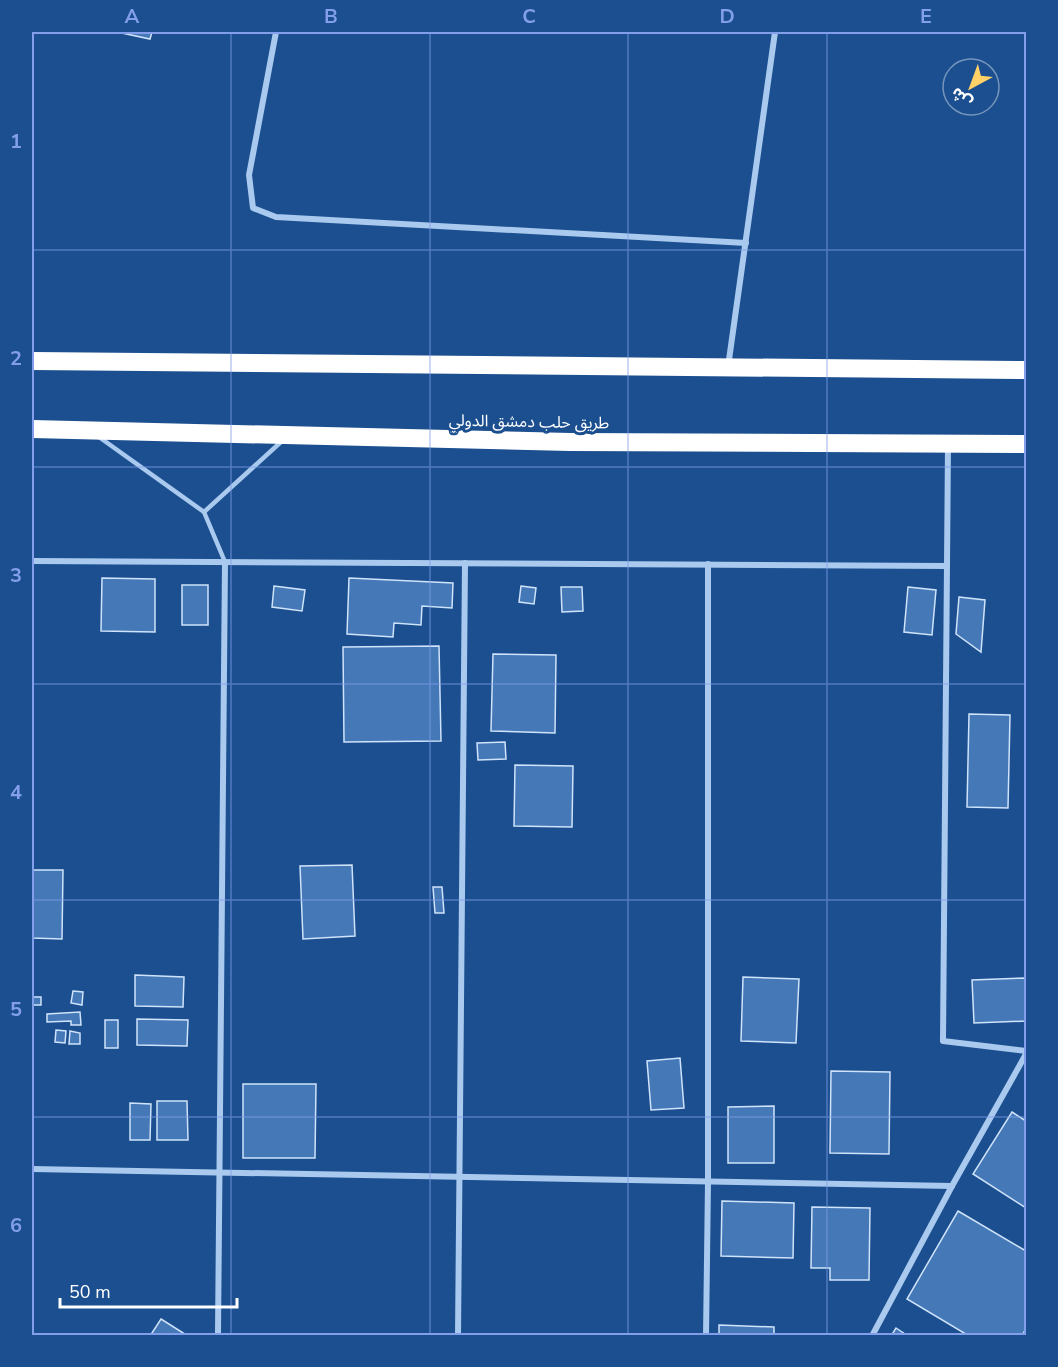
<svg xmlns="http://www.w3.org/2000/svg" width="1058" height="1367" font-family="'Nunito Sans','Noto Sans Arabic',sans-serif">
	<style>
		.building { fill: #4478b7; stroke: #cfe3fa; stroke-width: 1.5 }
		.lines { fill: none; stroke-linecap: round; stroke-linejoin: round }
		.service { stroke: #a9c9ee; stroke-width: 4.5 }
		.minor { stroke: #a9c9ee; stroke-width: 6 }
		.motorway { stroke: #fff; stroke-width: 18 }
		.grid { fill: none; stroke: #839eea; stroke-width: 1.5; stroke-opacity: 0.55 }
		.labels { text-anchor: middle; stroke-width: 6; stroke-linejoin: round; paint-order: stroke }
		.street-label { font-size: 16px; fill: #fff; stroke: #1b4f8f }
		.neatline { fill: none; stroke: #839eea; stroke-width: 2 }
		.grid-label { font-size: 20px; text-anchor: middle; font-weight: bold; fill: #839eea }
	</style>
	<rect width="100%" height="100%" fill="#1b4f8f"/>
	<g class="building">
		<path d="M117 32H152L150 39Z"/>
		<path d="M102 578 155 579V632L101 631Z"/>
		<path d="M349 578 453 583 452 608 422 606 421 625 394 623 393 637 347 634Z"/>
		<rect x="182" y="585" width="26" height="40"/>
		<path d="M274 586 305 590 302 611 272 607Z"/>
		<path d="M521 586 536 588 534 604 519 602Z"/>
		<path d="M561 587H582L583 611 562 612Z"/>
		<path d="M908 587 936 590 932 635 904 632Z"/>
		<path d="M959 597 985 600 981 652 956 634Z"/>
		<path d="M439 646 441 741 344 742 343 647Z"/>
		<path d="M493 654 556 655 555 733 491 731Z"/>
		<path d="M969 714 1010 715 1008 808 967 807Z"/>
		<path d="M505 742 506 759 478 760 477 743Z"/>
		<path d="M515 765 573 766 572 827 514 826Z"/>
		<path d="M352 865 355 936 303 939 300 866Z"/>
		<path d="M32 870H63L62 939 32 938Z"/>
		<path d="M433 887H442L444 913H435Z"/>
		<path d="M135 975 184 977 183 1007 135 1006Z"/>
		<path d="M743 977 799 979 796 1043 741 1041Z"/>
		<path d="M1026 978V1021L974 1023 972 980Z"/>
		<path d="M73 991 83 992 82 1005 71 1003Z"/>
		<rect x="32" y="997" width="9" height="8"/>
		<path d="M80 1012 81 1025H71V1021L47 1022V1014Z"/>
		<path d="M137 1019 188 1020 187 1046 137 1045Z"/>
		<rect x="105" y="1020" width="13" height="28"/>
		<path d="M56 1030 66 1031 65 1043 55 1042Z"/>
		<path d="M70 1031 80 1033V1044H69Z"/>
		<path d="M680 1058 684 1108 651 1110 647 1061Z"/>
		<path d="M831 1071 890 1072 889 1154 830 1153Z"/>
		<path d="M243 1084H316L315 1158H243Z"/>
		<path d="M157 1101H187L188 1140H157Z"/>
		<path d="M130 1103 151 1104 150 1140H130Z"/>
		<path d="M774 1106V1163H728V1107Z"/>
		<path d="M1012 1112 1026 1121V1208L973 1174Z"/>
		<path d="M722 1201 794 1203 793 1258 721 1256Z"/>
		<path d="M812 1207 870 1208 869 1280H830V1268H811Z"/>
		<path d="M958 1211 1026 1251V1328L1022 1336H969L907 1299Z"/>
		<path d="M161 1319 188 1336H150Z"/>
		<path d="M719 1325 774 1327V1336H719Z"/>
		<path d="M896 1328 908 1336H891Z"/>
	</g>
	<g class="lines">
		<g class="service">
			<path d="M99 437 204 512 282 441"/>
			<path d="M204 512 225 562"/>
		</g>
		<g class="minor">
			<path d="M276 32 249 175 253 208 276 217 746 243"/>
			<path d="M728 367 775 32"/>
			<path d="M948 445 943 1041 1026 1051"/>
			<path d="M32 561 947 566"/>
			<path d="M32 1169 952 1186"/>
			<path d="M218 1333 225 562"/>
			<path d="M458 1336 465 563"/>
			<path d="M706 1336 708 1182V564"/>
			<path d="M872 1336 952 1186 1026 1054"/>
		</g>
		<g class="motorway">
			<path d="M32 361 1026 370"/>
			<path d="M32 429 570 442 1026 444"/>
		</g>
	</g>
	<path class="grid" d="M231 32V1336M430 32V1336M628 32V1336M827 32V1336M32 250H1026M32 467H1026M32 684H1026M32 900H1026M32 1117H1026"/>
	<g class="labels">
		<g class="street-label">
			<text transform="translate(529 421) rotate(1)" y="6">طريق حلب دمشق الدولي</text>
		</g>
	</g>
	<rect width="1058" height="1367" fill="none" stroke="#1b4f8f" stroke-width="66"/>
	<g transform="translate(971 87) rotate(221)"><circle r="28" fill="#1b4f8f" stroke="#7695bc" stroke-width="1.5"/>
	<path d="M0-4.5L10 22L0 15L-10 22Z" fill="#ffd166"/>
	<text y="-9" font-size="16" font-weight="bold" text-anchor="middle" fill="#ffffff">ش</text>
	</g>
	<path d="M60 1298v9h177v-9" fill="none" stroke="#ffffff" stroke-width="3"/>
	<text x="69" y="1298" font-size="18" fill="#ffffff" stroke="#1b4f8f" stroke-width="4.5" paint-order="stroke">50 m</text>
	<rect x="33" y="33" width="992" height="1301" class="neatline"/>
	<g class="grid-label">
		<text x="132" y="23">A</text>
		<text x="331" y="23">B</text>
		<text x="529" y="23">C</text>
		<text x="727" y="23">D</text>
		<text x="926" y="23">E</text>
		<text x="16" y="148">1</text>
		<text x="16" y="365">2</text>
		<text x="16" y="582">3</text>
		<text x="16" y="799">4</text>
		<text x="16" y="1016">5</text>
		<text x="16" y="1232">6</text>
	</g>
</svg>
